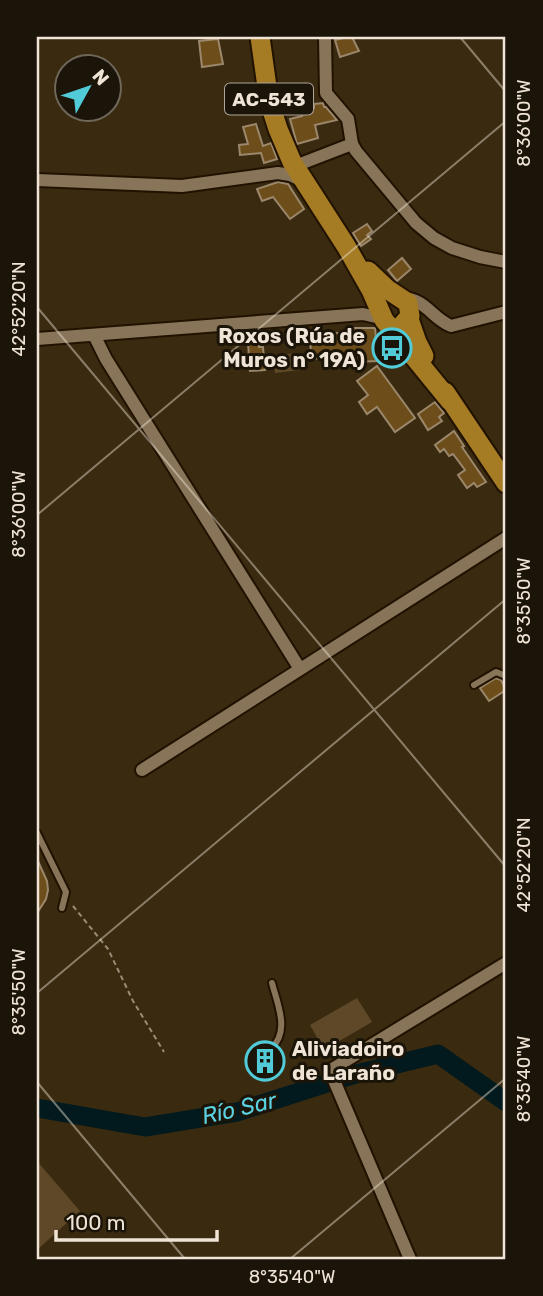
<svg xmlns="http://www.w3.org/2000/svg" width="543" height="1296" font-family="Rubik,sans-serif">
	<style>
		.green { fill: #5e4827 }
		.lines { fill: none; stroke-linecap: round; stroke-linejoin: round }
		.river { stroke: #021a1d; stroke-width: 19 }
		.building { fill: #6d4e1b; stroke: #9b876b; stroke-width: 2 }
		.lane-casing { stroke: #211200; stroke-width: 10 }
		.street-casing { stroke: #211200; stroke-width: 16 }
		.primary-casing { stroke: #211200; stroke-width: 23 }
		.path { stroke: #9a8c78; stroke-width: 2; stroke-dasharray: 5 3.5; stroke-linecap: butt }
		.lane { stroke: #887559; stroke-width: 6 }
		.street { stroke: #887559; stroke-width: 12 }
		.primary { stroke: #a57b24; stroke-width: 19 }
		.ticks { fill: none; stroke: #efe4d5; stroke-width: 2; stroke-opacity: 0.45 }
		.labels { text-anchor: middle; stroke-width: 6; stroke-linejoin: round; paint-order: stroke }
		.shield { fill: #1b1409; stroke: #afa698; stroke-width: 2 }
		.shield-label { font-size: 19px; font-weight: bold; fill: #efe4d5 }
		.poi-label { font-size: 21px; font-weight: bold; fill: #efe4d5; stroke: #1b1409; text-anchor: end }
		.water-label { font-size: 23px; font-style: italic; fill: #5ad2e1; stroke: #1b1409 }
		.neatline { fill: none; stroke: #efe4d5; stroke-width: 2.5 }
		.ticks-label { font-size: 18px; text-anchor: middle; fill: #efe4d5 }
	</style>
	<rect width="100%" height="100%" fill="#3a2a10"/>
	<g class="green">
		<path d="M298 353 300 370 275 373 273 355Z"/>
		<path d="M357 998 372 1022 324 1050 310 1025Z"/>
		<path d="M37 1161 80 1211 37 1250Z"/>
	</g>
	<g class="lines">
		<path class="river" d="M37 1108 145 1127 237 1112 352 1075 438 1054 506 1102"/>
	</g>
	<g class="building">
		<path d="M348 37H352L359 51 340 57 335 40Z"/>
		<path d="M218 39 223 64 202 67 199 41Z"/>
		<path d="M323 103 324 107H326L337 120 315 125 318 138 297 144 290 119 302 116 300 111 314 108V104Z"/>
		<path d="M256 124 263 146 271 143 277 159 264 163 261 153 240 155 239 145 248 144 243 127Z"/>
		<path d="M278 182 288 184 304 209 290 219 273 197 262 201 257 189Z"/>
		<path d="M367 224 372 231 367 235 371 239 361 246 353 233Z"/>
		<path d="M402 258 411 269 397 281 388 270Z"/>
		<path d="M352 328H375L378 361 355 362 354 355 312 359 309 335 352 332Z"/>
		<path d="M259 342V347H263L265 370 250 371 248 343Z"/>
		<path d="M377 366 415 418 395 432 377 407 367 414 359 402 368 395 357 381Z"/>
		<path d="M435 402 444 413 439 417 442 421 428 430 418 414Z"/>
		<path d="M454 431 464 446 462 447 486 482 477 487 474 483 467 488 458 475 465 470 453 454 449 456 444 449 440 452 435 445Z"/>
		<path d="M496 678 501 680 506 690 489 701 480 688Z"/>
		<path d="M37 859 47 881 48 890 46 899 37 913Z"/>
	</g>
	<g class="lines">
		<g class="lane-casing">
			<g id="lane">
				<path d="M474 685 496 672 506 676"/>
				<path d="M37 833 66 892 62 908"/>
				<path d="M271 1049C290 1031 278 1006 272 983"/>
			</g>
		</g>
		<g class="street-casing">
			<g id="street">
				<path d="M325 37 326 93 348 119 352 144 356 151 416 223 434 238 452 248 480 257 506 262"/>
				<path d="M295 166 352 144"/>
				<path d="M37 180 182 186 278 173 290 175 303 181"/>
				<path d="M404 298C426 300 432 318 451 326L506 312"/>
				<path d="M94 335 106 359 300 669"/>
				<path d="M37 339 363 314 384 319"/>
				<path d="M142 770 506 538"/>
				<path d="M329 1071 506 963"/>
				<path d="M333 1078 410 1259"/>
			</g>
		</g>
		<g class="primary-casing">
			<g id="primary">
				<path d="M260 37 269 101 278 129 292 162 346 246 371 290 384 320 450 401"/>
				<path d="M368 271 387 289 408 303 410 316 402 325"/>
				<path d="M409 319 417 342 424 356"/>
				<path d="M445 392 506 483"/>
			</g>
		</g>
		<path class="path" d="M73 906 108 949 133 1001 164 1052"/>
		<use href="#lane" class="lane"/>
		<use href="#street" class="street"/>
		<use href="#primary" class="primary"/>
	</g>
	<path class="ticks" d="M460 37 506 92M37 307 506 867M37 515 506 121M37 993 506 599M37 1082 185 1259M290 1259 506 1078"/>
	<defs>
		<g id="bus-ring" transform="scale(2.0125)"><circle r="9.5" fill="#1b1409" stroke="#52cbd9" stroke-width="1.5"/><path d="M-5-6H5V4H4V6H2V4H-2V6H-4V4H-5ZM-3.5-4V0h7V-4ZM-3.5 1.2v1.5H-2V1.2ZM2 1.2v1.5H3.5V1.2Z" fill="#52cbd9"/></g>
		<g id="building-ring" transform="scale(2.0125)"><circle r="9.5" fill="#1b1409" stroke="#52cbd9" stroke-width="1.5"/><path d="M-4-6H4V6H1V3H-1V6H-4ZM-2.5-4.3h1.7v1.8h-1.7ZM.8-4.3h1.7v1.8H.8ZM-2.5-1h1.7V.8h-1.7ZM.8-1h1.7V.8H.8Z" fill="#52cbd9"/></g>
	</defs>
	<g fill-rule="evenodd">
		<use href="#bus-ring" x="392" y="348"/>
		<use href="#building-ring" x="265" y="1061"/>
	</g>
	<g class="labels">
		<rect class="shield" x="225" y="83.5" width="88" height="31" rx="5"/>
		<g class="shield-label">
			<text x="269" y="106">AC-543</text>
		</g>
		<g class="poi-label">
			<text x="365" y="343">Roxos (Rúa de<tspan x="365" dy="24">Muros n° 19A)</tspan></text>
			<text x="292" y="1056" text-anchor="start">Aliviadoiro<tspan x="292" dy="24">de Laraño</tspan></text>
		</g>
		<g class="water-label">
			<text transform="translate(239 1108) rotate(-13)" y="8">Río Sar</text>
		</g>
	</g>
	<rect width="543" height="1296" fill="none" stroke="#1b1409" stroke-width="77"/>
	<g transform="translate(88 88) rotate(50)"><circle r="33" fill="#1b1409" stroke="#70675b" stroke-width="2"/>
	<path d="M0-5L12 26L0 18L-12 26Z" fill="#52cbd9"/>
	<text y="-10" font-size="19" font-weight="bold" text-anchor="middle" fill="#efe4d5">N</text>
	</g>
	<path d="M56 1230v10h161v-10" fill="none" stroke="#efe4d5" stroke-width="3.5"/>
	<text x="66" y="1230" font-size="21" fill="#efe4d5" stroke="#1b1409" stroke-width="5" paint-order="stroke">100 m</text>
	<rect x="38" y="38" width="466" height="1220" class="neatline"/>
	<g class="ticks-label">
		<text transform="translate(524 123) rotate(-90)" y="6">8°36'00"W</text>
		<text transform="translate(19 309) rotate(-90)" y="6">42°52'20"N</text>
		<text transform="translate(19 514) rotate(-90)" y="6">8°36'00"W</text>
		<text transform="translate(524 601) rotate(-90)" y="6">8°35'50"W</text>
		<text transform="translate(524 865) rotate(-90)" y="6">42°52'20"N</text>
		<text transform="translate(19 992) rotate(-90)" y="6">8°35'50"W</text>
		<text transform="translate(524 1079) rotate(-90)" y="6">8°35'40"W</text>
		<text x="292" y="1283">8°35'40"W</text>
	</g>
</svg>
